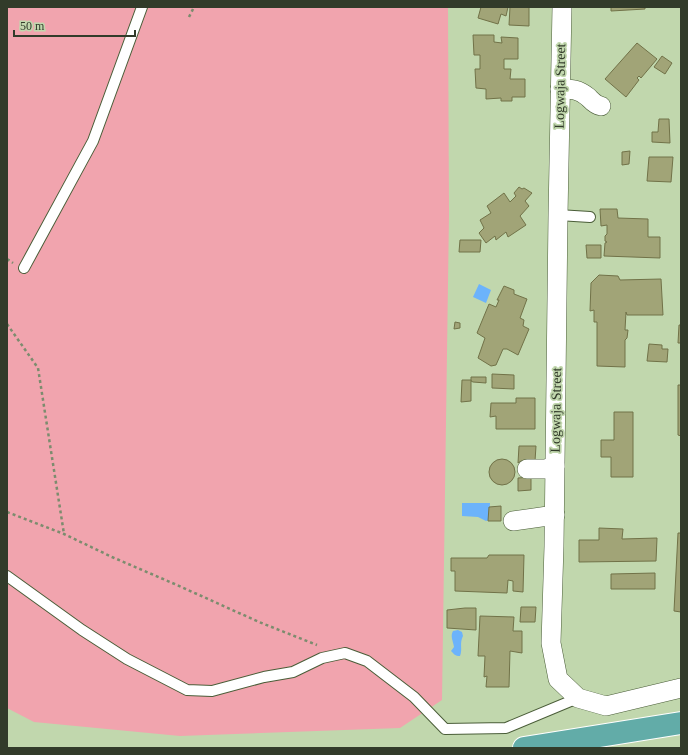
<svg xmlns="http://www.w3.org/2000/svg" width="688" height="755" viewBox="0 0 688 755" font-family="'Times New Roman',serif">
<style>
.green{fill:#f1a4ae}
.water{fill:#6cb3fb}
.building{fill:#a1a477;stroke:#717248}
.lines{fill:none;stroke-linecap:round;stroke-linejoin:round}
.service-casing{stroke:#4a5d38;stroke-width:12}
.minor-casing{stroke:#4a5d38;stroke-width:20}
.trunk-casing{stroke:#fff;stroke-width:24}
.path{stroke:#7c8c6e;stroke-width:2.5;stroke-dasharray:3 3;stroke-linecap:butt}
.service{stroke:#fff;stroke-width:10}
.minor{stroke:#fff;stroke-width:19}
.trunk{stroke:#62aca8;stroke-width:22}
.labels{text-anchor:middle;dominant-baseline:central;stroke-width:3.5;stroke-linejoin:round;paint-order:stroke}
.street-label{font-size:14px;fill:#323b2a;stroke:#c1d7ad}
</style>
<rect width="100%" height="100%" fill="#c1d7ad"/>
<polygon class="green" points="7,7 448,7 449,214 442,700 400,728 180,736 34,722 7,708"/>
<g class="water">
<polygon points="479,284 491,290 486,303 473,297"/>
<polygon points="462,503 490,503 489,520 486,521 478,517 462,516"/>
<path d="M458 630 462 632 463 636C459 644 463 649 460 656 455 656 454 654 451 651L454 647C453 641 450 636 453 631Z"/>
</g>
<g class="building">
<polygon points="480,7 508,7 506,16 501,14 498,24 478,18 481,7"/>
<polygon points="510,7 529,7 529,26 509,25"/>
<polygon points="611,7 645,7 645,9 611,11"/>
<polygon points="473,35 494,35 494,42 502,43 501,37 518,38 518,59 504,59 504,69 511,69 510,79 525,79 525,97 512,97 512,101 501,101 501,98 486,99 486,89 476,88 475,69 480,69 480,55 474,55"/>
<polygon points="637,43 657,59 641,78 639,76 637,78 639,80 626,97 605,79"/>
<polygon points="662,56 672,63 665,74 654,67"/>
<polygon points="659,119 669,119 670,143 652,142 652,132 658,132"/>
<polygon points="630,151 629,164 622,165 622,152"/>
<polygon points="649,157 673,157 671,182 647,181"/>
<polygon points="519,187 522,189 524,188 532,193 525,201 529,206 520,216 526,225 508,237 506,232 496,240 495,236 486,243 479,233 484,228 480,220 491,213 487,206 504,193 510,202 516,196 514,193"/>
<polygon points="600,209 617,209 618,218 648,219 648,237 660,237 660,258 604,256 605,243 607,242 605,241 605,236 607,234 607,225 601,226"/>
<polygon points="460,240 481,240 480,252 459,252"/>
<polygon points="586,245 601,245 601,258 587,258"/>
<polygon points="599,275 618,276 620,280 661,279 663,315 627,315 626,312 625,330 628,330 627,338 625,340 625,367 597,366 597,322 594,322 594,310 590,311 591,283"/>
<polygon points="504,286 514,290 514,294 527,299 520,318 524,320 523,326 529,329 518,355 507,349 503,349 496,365 491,366 478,358 485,338 477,333 489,304 496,307 499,300 497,300"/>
<polygon points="455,322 460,323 460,328 454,329"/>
<polygon points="679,325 681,325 681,343 678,343"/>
<polygon points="649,344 662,345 662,349 668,349 667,362 647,361"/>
<polygon points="492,374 514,375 514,389 492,388"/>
<polygon points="471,377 486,377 486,383 473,382 471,381"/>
<polygon points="462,380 471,380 471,401 461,402"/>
<polygon points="678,385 681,385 681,436 678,435"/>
<polygon points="516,398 535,398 535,429 496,429 496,416 490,417 491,403 516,403"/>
<polygon points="614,412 633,412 633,477 611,477 611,457 601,457 601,440 614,440"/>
<polygon points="519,446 536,446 535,461 521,461 518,463"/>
<circle cx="502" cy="472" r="13"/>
<polygon points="531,477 531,490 518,491 518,478"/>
<polygon points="501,506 501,521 488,521 489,507"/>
<polygon points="599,528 623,529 622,539 657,538 656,561 579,562 579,540 599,540"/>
<polygon points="678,533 681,533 681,612 674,611"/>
<polygon points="489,555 524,555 523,592 513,591 513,581 508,580 507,593 455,591 455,571 451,571 451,558 487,558"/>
<polygon points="655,573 655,589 611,589 611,574"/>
<polygon points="521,607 536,607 535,622 520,622"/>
<polygon points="465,608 476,608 476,630 447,628 447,610"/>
<polygon points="480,616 514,617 513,631 522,631 522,653 510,651 509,687 486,687 487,676 484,677 485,656 478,656"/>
</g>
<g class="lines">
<g class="service-casing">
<g id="service">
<polyline points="558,215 590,217"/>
<polyline points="24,268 93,141 142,7"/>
<polyline points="7,576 82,630 127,659 187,690 212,691 264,677 293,672 322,658 345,653 367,661 414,697 445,729 506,728 578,698"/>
</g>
</g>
<g class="minor-casing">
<g id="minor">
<polyline points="562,7 558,215 554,546 551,643 558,679 578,698 606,706 681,688"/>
<path d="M560 89C572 89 578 89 588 97 592 101 595 105 601 106"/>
<polyline points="527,469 545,469 555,466"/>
<polyline points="513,521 555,515"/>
</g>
</g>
<g class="trunk-casing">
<polyline id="trunk" points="524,748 681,723"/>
</g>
<g class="path">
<polyline points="189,17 194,7"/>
<polyline points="7,259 13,263"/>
<polyline points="7,324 38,368 64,534"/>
<polyline points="7,512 64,534 112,557 177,585 259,622 317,645"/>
</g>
<use href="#service" class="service"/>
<use href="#minor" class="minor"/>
<use href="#trunk" class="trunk"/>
</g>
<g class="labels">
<g class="street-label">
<text transform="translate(560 86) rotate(-89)">Logwaja Street</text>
<text transform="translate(556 410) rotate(-89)">Logwaja Street</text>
</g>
</g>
<rect width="688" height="755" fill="none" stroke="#323b2a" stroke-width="16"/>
<path d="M14 30v6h121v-6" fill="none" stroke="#323b2a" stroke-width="2"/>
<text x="20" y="30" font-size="12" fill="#323b2a" stroke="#c1d7ad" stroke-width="3" paint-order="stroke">50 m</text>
</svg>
